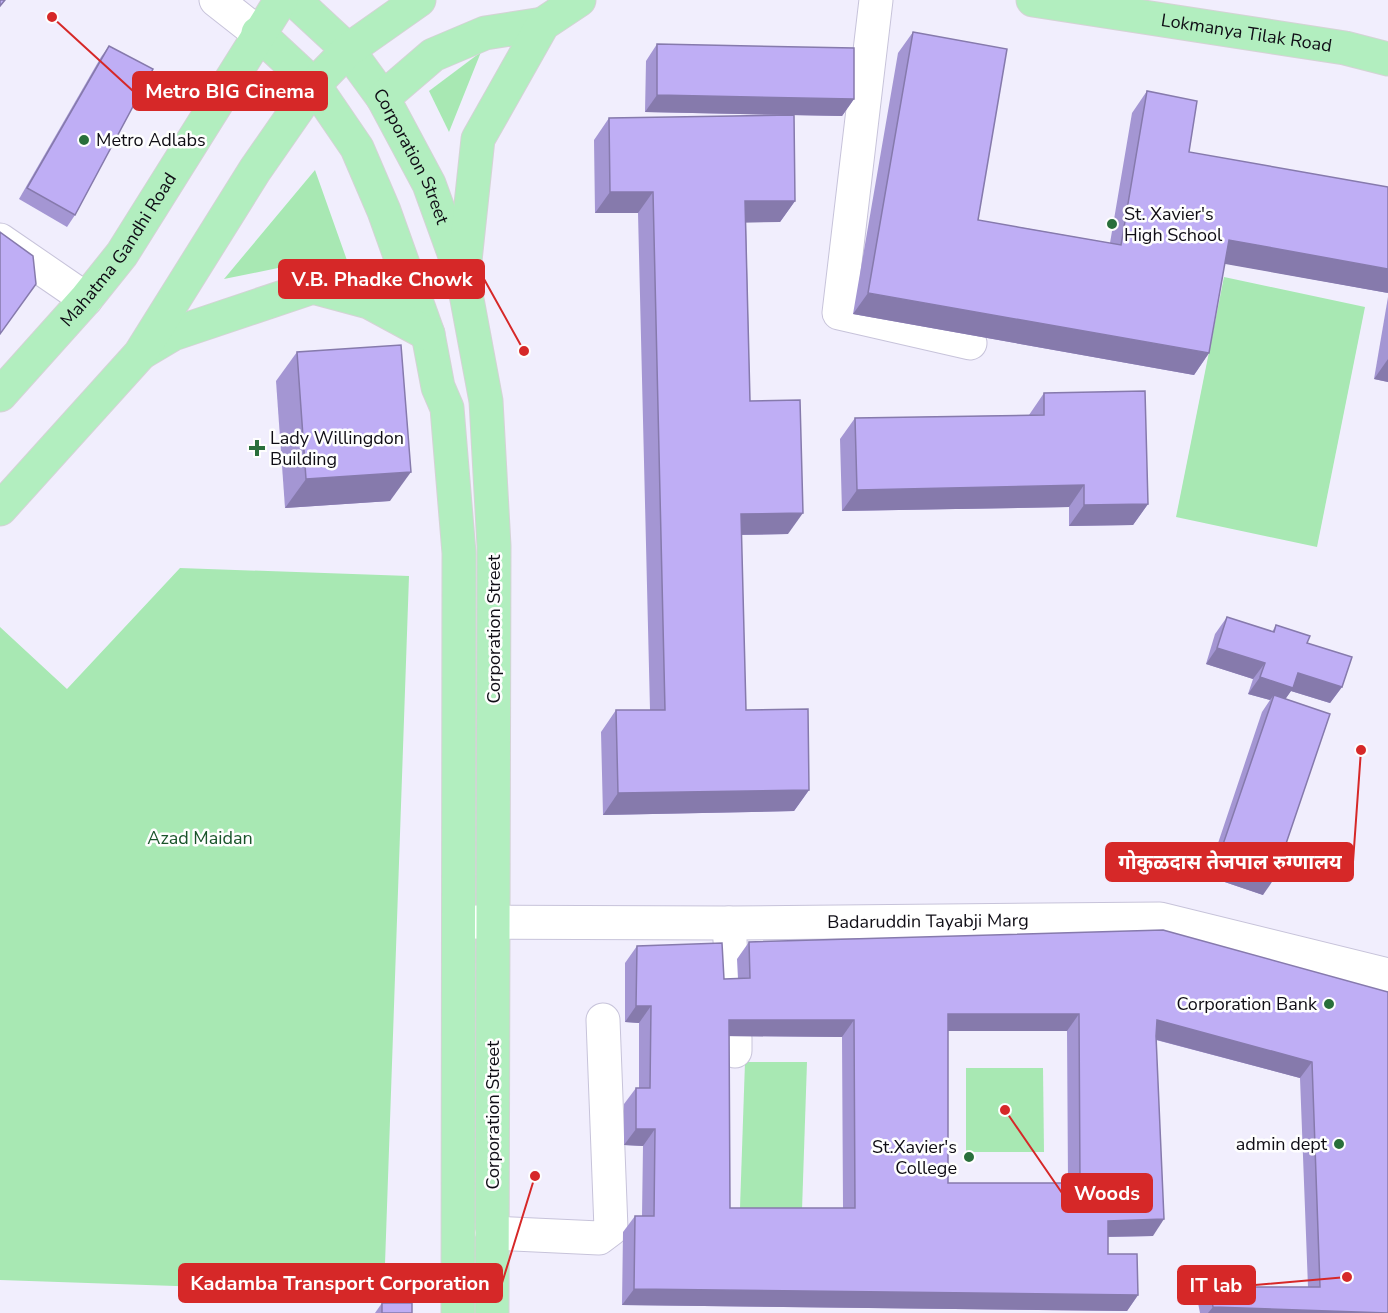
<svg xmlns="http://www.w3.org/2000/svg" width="1388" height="1313" viewBox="0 0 1388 1313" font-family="'Nunito Sans','Noto Sans Devanagari',sans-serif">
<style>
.green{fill:#a8e8b3}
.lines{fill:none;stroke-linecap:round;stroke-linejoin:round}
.minor-casing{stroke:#c7c3da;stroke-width:35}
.major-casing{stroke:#d4d3d5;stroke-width:35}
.minor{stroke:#fff;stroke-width:33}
.major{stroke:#b2eebf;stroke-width:33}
.wall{fill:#a496d3;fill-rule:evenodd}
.shaded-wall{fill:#867aac}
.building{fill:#bfaef5;stroke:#867aac;stroke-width:1.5;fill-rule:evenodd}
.poi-dot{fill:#296f3b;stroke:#fefefe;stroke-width:2}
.labels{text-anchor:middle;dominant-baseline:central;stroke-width:5;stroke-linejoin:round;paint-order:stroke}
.street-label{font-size:18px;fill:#0f0d15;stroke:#fefefe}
.poi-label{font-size:18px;fill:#0f0d15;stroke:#fefefe;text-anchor:start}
.park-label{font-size:18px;fill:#19542a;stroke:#fefefe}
.leader{fill:none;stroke:#d62828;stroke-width:2}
.callout-dot{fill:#d62828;stroke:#fefefe;stroke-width:2}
.callout{fill:#d62828;stroke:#d62828;stroke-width:2}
.callout-label{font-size:20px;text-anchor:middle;font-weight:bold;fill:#fff}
</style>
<rect width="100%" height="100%" fill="#f1eefd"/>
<g class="green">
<polygon points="481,52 449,132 429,91"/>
<polygon points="315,170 349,266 278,268 224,279"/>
<polygon points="1224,277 1365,307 1317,547 1176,517"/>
<polygon points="180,568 409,576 384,1293 0,1280 0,627 67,689"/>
<polygon points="745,1062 807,1062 802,1210 740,1208"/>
<polygon points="966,1068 1043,1068 1044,1152 966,1152"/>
</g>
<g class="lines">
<g class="minor-casing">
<g id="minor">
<polyline points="216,0 258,33"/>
<polyline points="876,0 839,313 970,343"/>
<polyline points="0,240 86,299"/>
<path id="s1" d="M464 922 729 923 1160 919 1388 975"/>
<polyline points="729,923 733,993"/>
<polyline points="735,1038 735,1051"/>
<polyline points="492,1233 599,1238 611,1229 603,1020"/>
</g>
</g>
<g class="major-casing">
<g id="major">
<path id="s2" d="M294 0 348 50 383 98 429 184 463 278 486 401 494 546 492 1313"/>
<path id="s3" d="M1033 0 1345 48 1388 59"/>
<polyline points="258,33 314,85 357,148 384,211 428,334 438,387 447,408 459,553 458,1313"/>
<polyline points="383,98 433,55 485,33 543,24"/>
<polyline points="464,270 478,139 543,24 579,0"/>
<polyline points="141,353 173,334 313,287 369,302 428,334"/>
<path id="s4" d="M0 395 86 299 122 254 281 0"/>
<polyline points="0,509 140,354 255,170 314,85 348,50 419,0"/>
</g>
</g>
<use href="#minor" class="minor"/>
<use href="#major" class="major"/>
</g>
<g class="wall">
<polygon points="913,32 978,220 1110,243 1132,113 1147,91 1189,152 1388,293 1224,263 1209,353 1194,375 853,314 898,53"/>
<polygon points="657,44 854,99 842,116 794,115 795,201 780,222 746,222 750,401 788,534 741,535 746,710 809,790 794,811 603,815 601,732 616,710 650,710 638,213 595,213 594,140 609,118 792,115 645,112 646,61"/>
<polygon points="109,46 75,215 67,227 19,199 101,57"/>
<polygon points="1388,297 1388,382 1374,379"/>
<polygon points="297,352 390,501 285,508 276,381"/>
<polygon points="1044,393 1148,504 1133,525 1069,526 1069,507 842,511 840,439 855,418 1029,415"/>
<polygon points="1227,617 1272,632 1276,625 1307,643 1342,687 1330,703 1291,691 1285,699 1263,895 1207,876 1262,712 1270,700 1248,694 1253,679 1206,664 1215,634"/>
<path d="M749 942 1388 992V1313H1200L1198 1303 1209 1287H1308L1300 1078 1156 1040 1153 1236 1108 1237V1254L1138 1295 1127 1311 622 1305 623 1232 635 1216H642L643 1146 624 1145V1104L636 1088H639V1023L625 1022V963L637 946 724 979H738L737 959ZM948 1031H1067L1068 1183H948ZM729 1036 842 1037 843 1208H730Z"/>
<polygon points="382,1303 412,1313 375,1313"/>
</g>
<g class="shaded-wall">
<polygon points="657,95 854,99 842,116 645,112"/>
<polygon points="610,192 653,192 638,213 595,213"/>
<polygon points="745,201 795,201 780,222 730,223"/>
<polygon points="1229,240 1388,269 1388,293 1214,262"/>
<polygon points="868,293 1209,353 1194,375 853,314"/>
<polygon points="1388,359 1388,382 1374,379"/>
<polygon points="411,472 390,501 285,508 306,479"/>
<polygon points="1084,485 1069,507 842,511 857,490"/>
<polygon points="1148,504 1133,525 1069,526 1084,505"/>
<polygon points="803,513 788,534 726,535 741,514"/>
<polygon points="1217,648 1265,663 1253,679 1206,664"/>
<polygon points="1298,673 1342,687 1330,703 1291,691 1282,704 1274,695 1270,700 1248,694 1260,677"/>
<polygon points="809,790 794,811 603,815 618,793"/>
<polygon points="1218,859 1274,879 1263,895 1207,876"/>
<polygon points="636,1006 651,1006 639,1023 625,1022"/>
<polygon points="948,1014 1079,1014 1067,1031 936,1031"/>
<polygon points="729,1020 854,1020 842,1037 717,1036"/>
<polygon points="1157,1020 1312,1062 1300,1078 1146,1037"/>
<polygon points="636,1129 655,1129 643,1146 624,1145"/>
<polygon points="1164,1219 1153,1236 1096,1237 1108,1221"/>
<polygon points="634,1289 1138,1295 1127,1311 622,1305"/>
<polygon points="1213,1307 1388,1313 1208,1313"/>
</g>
<g class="building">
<polygon points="0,0 5,0 0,6"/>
<polygon points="913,32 1007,49 978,220 1121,245 1147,91 1197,101 1189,152 1388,187 1388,269 1229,240 1209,353 868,293"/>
<polygon points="657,44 854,48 854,99 657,95"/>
<polygon points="109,46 153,69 75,215 27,188"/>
<polygon points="794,115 795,201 745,201 750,401 800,400 803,513 741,514 746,710 808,709 809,790 618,793 616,710 665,710 653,192 610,192 609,118"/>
<polygon points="0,232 33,256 36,284 0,334"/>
<polygon points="401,345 411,472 306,479 297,352"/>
<polygon points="1145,391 1148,504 1084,505 1084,485 857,490 855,418 1044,415 1044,393"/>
<polygon points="1227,617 1274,632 1276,625 1310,636 1307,643 1352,657 1342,687 1298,673 1293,688 1260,677 1265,663 1217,648"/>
<polygon points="1274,695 1330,714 1274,879 1218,859"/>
<path d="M1163 930 1388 992V1313L1213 1307 1209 1287H1320L1312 1062 1157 1020 1156 1036 1164 1219 1108 1221V1254H1137L1138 1295 634 1289 635 1216H654L655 1129H636V1088H650L651 1006H636L637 946 722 943 724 979 750 978 749 942ZM948 1014H1079L1080 1183H948ZM729 1020H854L855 1208H730Z"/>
<rect x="382" y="1303" width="30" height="10"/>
</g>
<g class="poi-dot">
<circle cx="84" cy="140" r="6"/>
<circle cx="1112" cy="224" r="6"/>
<path d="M254 439h6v6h6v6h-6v6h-6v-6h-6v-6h6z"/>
<circle cx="1329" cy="1004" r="6"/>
<circle cx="1339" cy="1144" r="6"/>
<circle cx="969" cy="1157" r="6"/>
</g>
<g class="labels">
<g class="street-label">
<text stroke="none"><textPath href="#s3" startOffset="216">Lokmanya Tilak Road</textPath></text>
<text stroke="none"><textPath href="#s2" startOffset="198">Corporation Street</textPath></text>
<text stroke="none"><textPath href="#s4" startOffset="188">Mahatma Gandhi Road</textPath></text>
<text transform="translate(494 629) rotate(-90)">Corporation Street</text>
<text stroke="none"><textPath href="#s1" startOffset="464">Badaruddin Tayabji Marg</textPath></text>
<text transform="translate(493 1115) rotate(-90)">Corporation Street</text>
</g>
<g class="poi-label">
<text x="96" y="140">Metro Adlabs</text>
<text x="1124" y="214">St. Xavier's<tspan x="1124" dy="21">High School</tspan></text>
<text x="270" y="438">Lady Willingdon<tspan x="270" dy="21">Building</tspan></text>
<text x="1317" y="1004" text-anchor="end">Corporation Bank</text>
<text x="1327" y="1144" text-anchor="end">admin dept</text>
<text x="957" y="1147" text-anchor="end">St.Xavier's<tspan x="957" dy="21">College</tspan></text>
</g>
<g class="park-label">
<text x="200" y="838">Azad Maidan</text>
</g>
</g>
<path class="leader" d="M52 17L133 91M524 351L484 279M1361 750L1353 862M1005 1110L1062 1193M535 1176L502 1283M1347 1277L1255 1285"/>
<g class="callout-dot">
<circle cx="52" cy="17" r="6"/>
<circle cx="524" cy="351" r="6"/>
<circle cx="1361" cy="750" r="6"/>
<circle cx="1005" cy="1110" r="6"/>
<circle cx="535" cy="1176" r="6"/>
<circle cx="1347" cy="1277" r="6"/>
</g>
<g class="callout">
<rect x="133" y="72" width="194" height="38" rx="6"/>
<rect x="279" y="260" width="205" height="38" rx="6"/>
<rect x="1106" y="843" width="247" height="38" rx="6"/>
<rect x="1062" y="1174" width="90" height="38" rx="6"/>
<rect x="179" y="1264" width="323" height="38" rx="6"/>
<rect x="1178" y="1266" width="77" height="38" rx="6"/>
</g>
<g class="callout-label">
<text x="230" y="98">Metro BIG Cinema</text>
<text x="382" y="286">V.B. Phadke Chowk</text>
<text x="1230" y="869">गोकुळदास तेजपाल रुग्णालय</text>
<text x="1107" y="1200">Woods</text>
<text x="340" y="1290">Kadamba Transport Corporation</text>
<text x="1216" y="1292">IT lab</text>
</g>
</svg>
